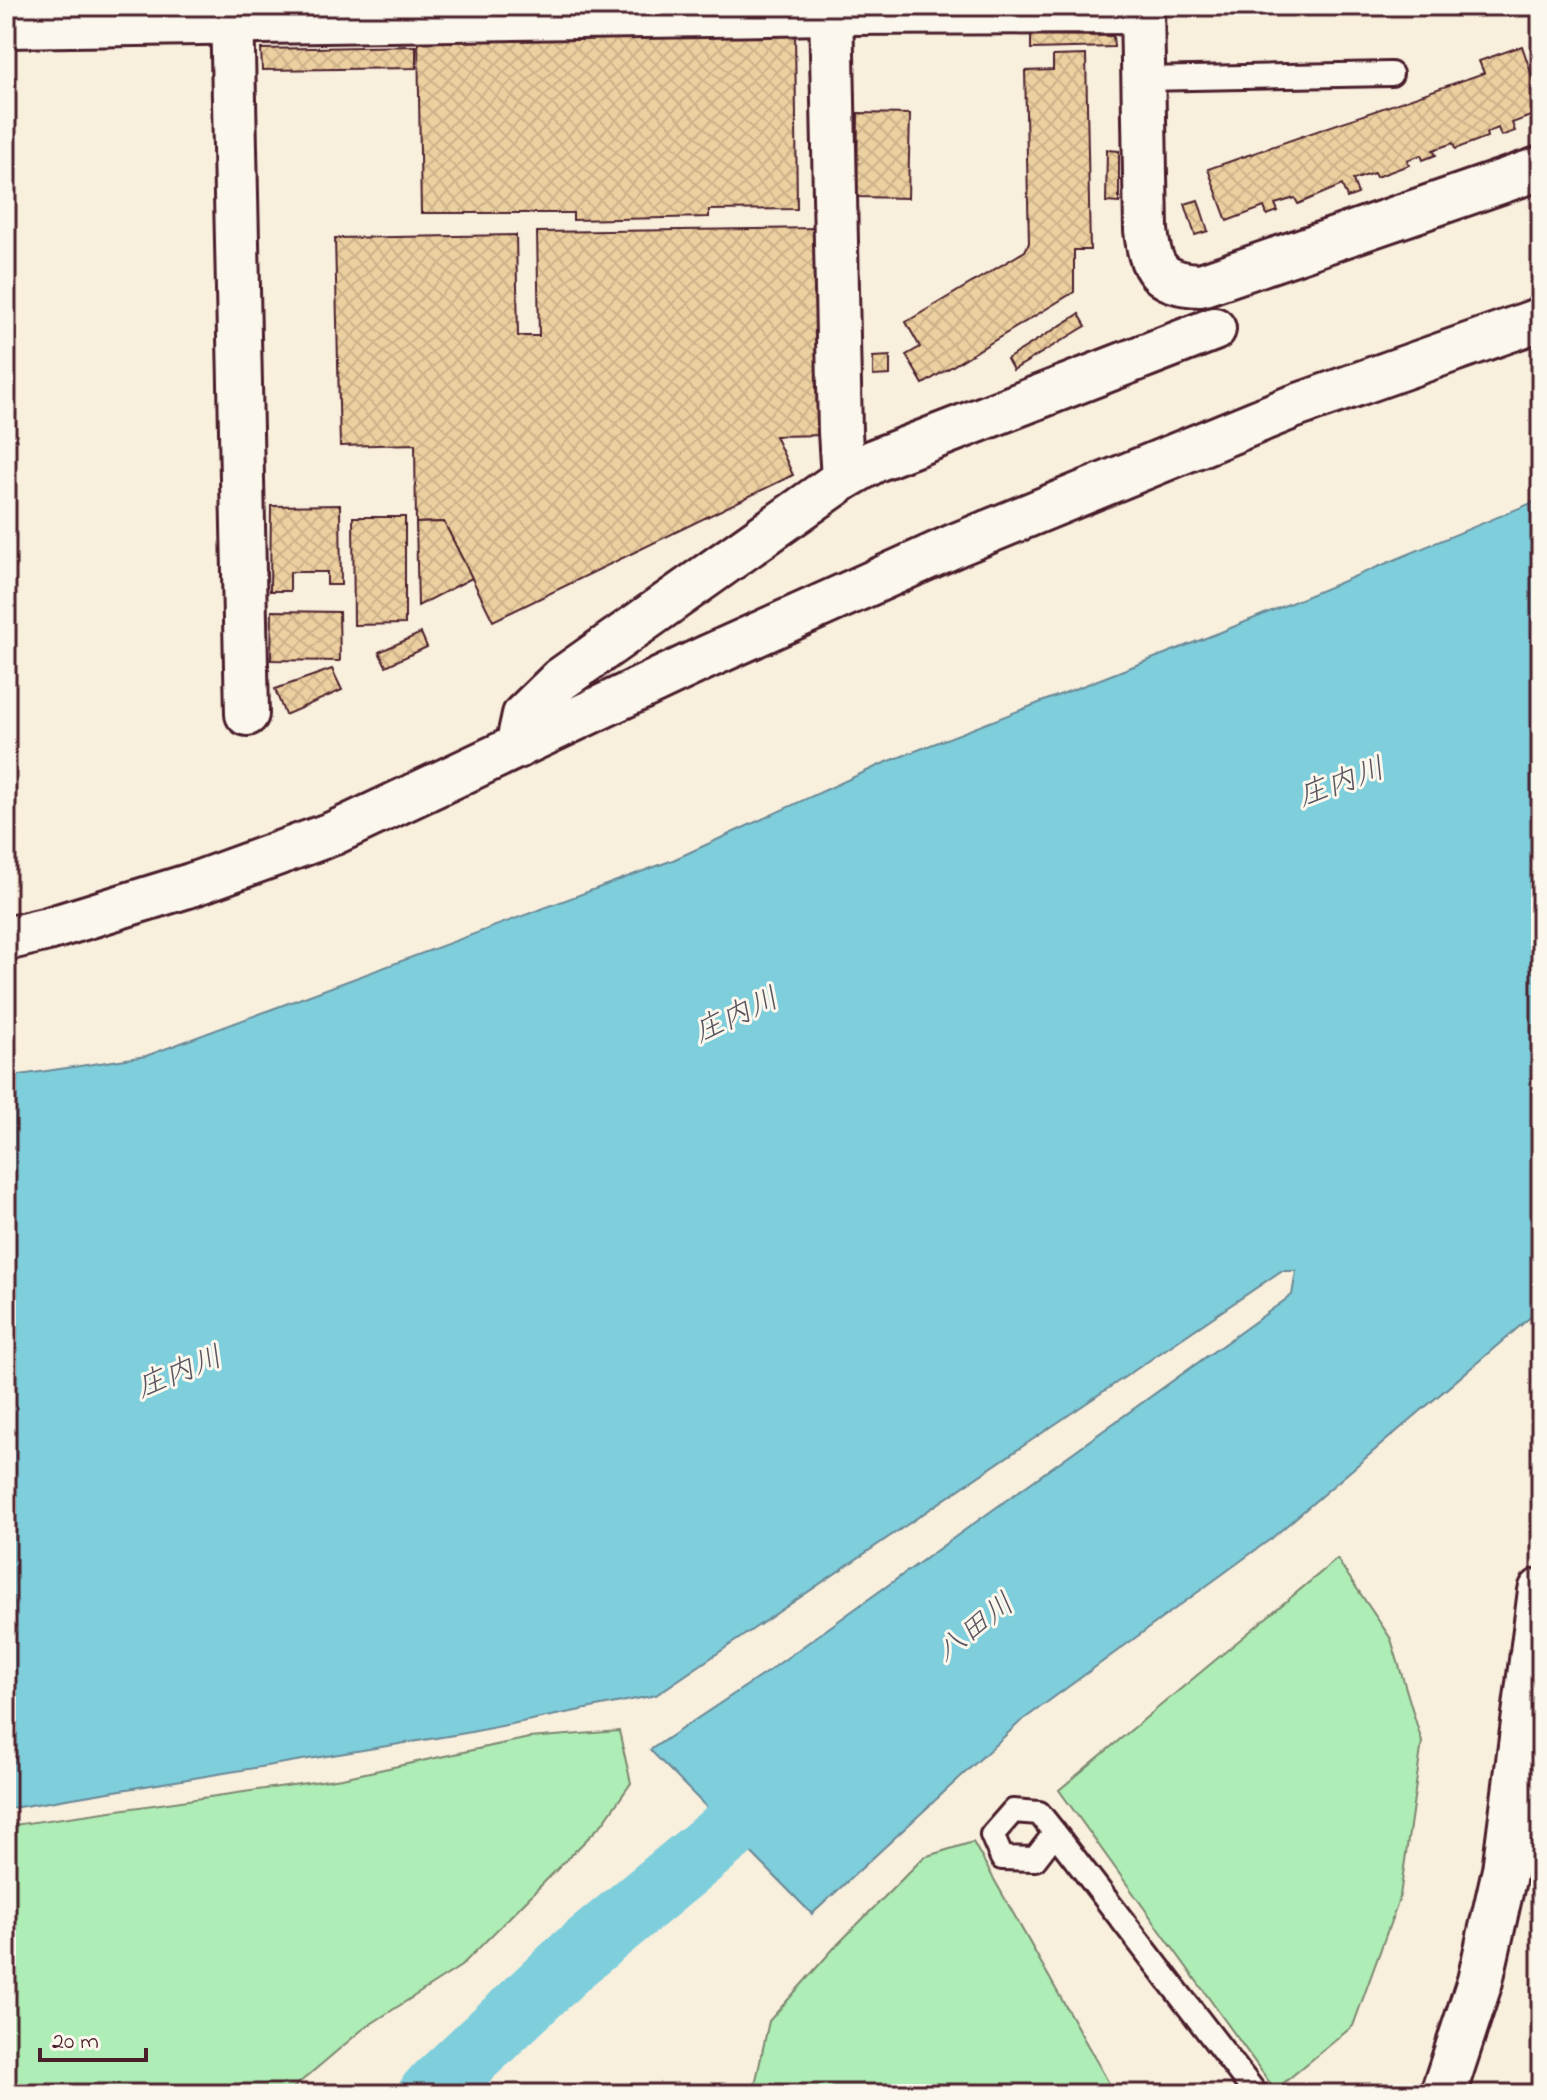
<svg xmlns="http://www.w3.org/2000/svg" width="1547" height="2100" viewBox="0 0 1547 2100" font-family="'Indie Flower','Klee One',sans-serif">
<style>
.grass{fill:#aeedb5;stroke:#7c8670;stroke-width:2}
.water{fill:#7fcedb;stroke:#6a8895;stroke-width:2}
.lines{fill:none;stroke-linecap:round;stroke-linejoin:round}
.river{stroke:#7fcedb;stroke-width:64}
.building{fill:url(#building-cross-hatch);stroke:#4a1f2b;stroke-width:2}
.lane-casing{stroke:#4a1f2b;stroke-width:28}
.street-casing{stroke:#4a1f2b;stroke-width:48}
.secondary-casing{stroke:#4a1f2b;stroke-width:50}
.lane{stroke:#fbf7ec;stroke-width:22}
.street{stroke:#fbf7ec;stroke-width:42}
.secondary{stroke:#fbf7ec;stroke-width:44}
.labels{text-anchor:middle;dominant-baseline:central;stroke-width:6;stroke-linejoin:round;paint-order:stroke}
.water-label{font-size:30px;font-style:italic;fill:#5a5460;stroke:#fbf7ec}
</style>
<defs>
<pattern id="building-cross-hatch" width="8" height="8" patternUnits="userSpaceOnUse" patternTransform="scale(2)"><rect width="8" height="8" fill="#edd0a0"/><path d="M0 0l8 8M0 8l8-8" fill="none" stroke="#cdb28a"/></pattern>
</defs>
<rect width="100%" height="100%" fill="#f8efdd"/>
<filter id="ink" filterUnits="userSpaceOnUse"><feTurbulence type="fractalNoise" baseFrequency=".0125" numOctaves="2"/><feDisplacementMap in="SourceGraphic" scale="16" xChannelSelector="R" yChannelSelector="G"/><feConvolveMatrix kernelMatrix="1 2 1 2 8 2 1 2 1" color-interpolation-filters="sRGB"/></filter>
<g filter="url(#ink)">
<g class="grass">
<polygon points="1337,1559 1391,1639 1422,1742 1400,1896 1353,2026 1275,2090 1059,1790"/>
<polygon points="619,1731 631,1783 603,1823 461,1966 363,2029 286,2094 6,2094 6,1826 342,1778 529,1738"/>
<polygon points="973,1842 1115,2094 753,2094 769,2021 835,1947 924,1857"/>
</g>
<polygon class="water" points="1541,499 1541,1308 1272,1538 1020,1722 812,1914 650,1750 770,1670 1292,1295 1296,1271 1281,1271 656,1695 466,1733 6,1809 6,1077 146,1056 673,860 882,764 1221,632"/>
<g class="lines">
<polyline class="river" points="430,2094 572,1960 796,1775"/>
</g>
<g class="building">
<polygon points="795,28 797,209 709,210 709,217 573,220 573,213 421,213 418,37"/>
<polygon points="1031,35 1113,36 1114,47 1031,49"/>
<polygon points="416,46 416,68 262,70 261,49"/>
<polygon points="1522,46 1541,102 1541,112 1512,123 1515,131 1501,136 1498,128 1486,133 1487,137 1455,149 1453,143 1433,150 1436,155 1423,160 1421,155 1407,160 1409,165 1376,177 1374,173 1353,180 1358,194 1347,198 1342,185 1298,204 1295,198 1275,204 1278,211 1267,215 1264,207 1227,221 1208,169 1484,73 1479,61"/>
<polygon points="1086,55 1090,250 1074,250 1074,292 923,384 906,355 920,347 906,322 1025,251 1029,243 1025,71 1053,70 1053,56"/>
<polygon points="858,113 910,114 908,198 857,197"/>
<polygon points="1107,150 1119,151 1119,203 1106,202"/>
<polygon points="1198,200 1208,231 1195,235 1185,204"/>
<polygon points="817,228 828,435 775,436 793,475 493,621 444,522 416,523 415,444 340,446 335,238 516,235 518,336 539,336 537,232"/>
<polygon points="1079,314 1086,326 1013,370 1007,359"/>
<polygon points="890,356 890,375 873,376 873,357"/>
<polygon points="340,505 341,585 327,585 327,572 290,572 290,591 270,591 271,506"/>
<polygon points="353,517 405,517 405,624 354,625"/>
<polygon points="444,522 472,578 418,606 416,523"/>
<polygon points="272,611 339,612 340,661 271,660"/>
<polygon points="421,633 427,647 386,666 379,652"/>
<polygon points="332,669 342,690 285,715 275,689"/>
</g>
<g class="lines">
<g class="lane-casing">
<g id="lane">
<polyline points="1143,79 1391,74"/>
<polyline points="1055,1833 1035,1859 1002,1858 992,1835 1013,1811 1039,1813 1055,1833 1256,2094"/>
</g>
</g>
<g class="street-casing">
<g id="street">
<polyline points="232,6 247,714"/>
<path d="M1142 6 1146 230C1150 268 1159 284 1201 285L1541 168"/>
<polyline points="6,26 831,13 1142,12"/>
<polyline points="843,479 876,460 1214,329"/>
<polyline points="517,747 524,715 561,679 843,479 840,432 831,6"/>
<polyline points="6,939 48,929 191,885 334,833 707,657 956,545 1290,408 1541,319"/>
</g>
</g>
<g class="secondary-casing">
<polyline id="secondary" points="1443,2094 1480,1981 1505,1870 1541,1591"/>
</g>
<use href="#lane" class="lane"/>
<use href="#street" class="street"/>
<use href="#secondary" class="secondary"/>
</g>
</g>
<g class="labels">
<g class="water-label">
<text transform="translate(1342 784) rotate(-20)">庄内川</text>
<text transform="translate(737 1017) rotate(-25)">庄内川</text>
<text transform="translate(180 1374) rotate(-22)">庄内川</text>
<text transform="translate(976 1629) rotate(-38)">八田川</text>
</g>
</g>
<rect width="1547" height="2100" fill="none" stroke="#fbf7ec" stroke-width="32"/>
<rect x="16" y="16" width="1515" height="2068" fill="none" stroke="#4a1f2b" stroke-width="3" filter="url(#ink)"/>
<path d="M40 2048v12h106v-12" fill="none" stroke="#4a1f2b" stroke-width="4"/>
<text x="52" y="2048" font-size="24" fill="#4a1f2b" stroke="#fbf7ec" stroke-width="6" paint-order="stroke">20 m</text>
</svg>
